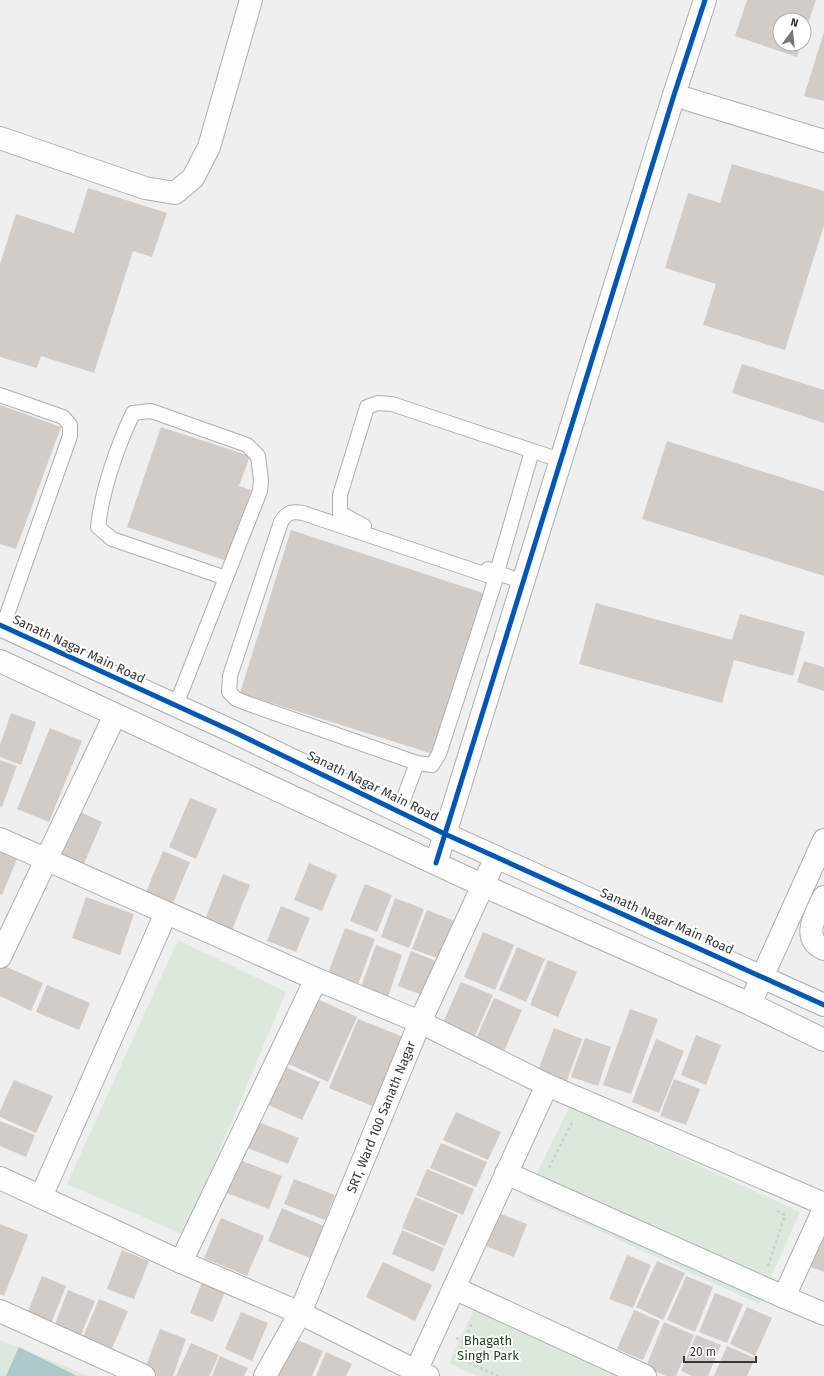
<svg xmlns="http://www.w3.org/2000/svg" width="824" height="1376" viewBox="0 0 824 1376" font-family="'Fira Sans',sans-serif">
<style>
.green{fill:#dbe8db}
.water{fill:#abc8ca}
.building{fill:#d1ccc8}
.lines{fill:none;stroke-linecap:round;stroke-linejoin:round}
.service-casing{stroke:#aeaeaf;stroke-width:16}
.minor-casing{stroke:#aeaeaf;stroke-width:24}
.tertiary-casing{stroke:#aeaeaf;stroke-width:24}
.path{stroke:#cececf;stroke-width:2.5;stroke-dasharray:3 3;stroke-linecap:butt}
.service{stroke:#fdfdfd;stroke-width:14}
.minor{stroke:#fdfdfd;stroke-width:22}
.tertiary{stroke:#fdfdfd;stroke-width:22}
.cycleway-casing{stroke:#fff;stroke-width:8}
.cycleway{stroke:#0057b8;stroke-width:5}
.labels{text-anchor:middle;dominant-baseline:central;stroke-width:4;stroke-linejoin:round;paint-order:stroke}
.street-label{font-size:13px;fill:#373738;stroke:#fff}
.park-label{font-size:13px;fill:#1e4421;stroke:#fff}
</style>
<rect width="100%" height="100%" fill="#efeff0"/>
<g class="green">
<polygon points="178,940 286,992 184,1235 67,1184"/>
<polygon points="570,1106 800,1212 759,1304 525,1197"/>
<polygon points="474,1309 627,1376 477,1376 449,1363"/>
<polygon points="0,1340 88,1376 0,1376"/>
</g>
<polygon class="water" points="19,1347 77,1376 6,1376"/>
<g class="building">
<polygon points="747,0 816,0 804,35 804,20 780,20 780,44 801,44 797,57 735,36"/>
<polygon points="824,32 824,101 804,96"/>
<polygon points="732,164 824,191 824,225 785,350 703,325 716,284 665,268 688,193 720,203"/>
<polygon points="88,188 167,213 152,257 133,251 94,373 41,356 37,368 0,357 0,264 16,214 74,233"/>
<polygon points="742,364 824,390 824,423 732,393"/>
<polygon points="0,405 61,427 16,549 0,544"/>
<polygon points="161,427 250,456 239,486 251,490 227,561 127,527"/>
<polygon points="667,441 824,491 824,576 642,519"/>
<polygon points="291,530 483,593 433,754 240,693"/>
<polygon points="596,603 732,640 740,614 805,632 793,676 734,660 722,703 579,664"/>
<polygon points="804,661 824,667 824,691 797,682"/>
<polygon points="11,713 36,722 21,765 0,757 0,745"/>
<polygon points="50,728 82,741 49,822 17,809"/>
<polygon points="0,760 17,766 2,807 0,806"/>
<polygon points="190,798 217,809 196,859 169,847"/>
<polygon points="74,809 102,822 82,868 53,856"/>
<polygon points="163,851 190,862 171,908 144,897"/>
<polygon points="0,852 17,859 2,895 0,894"/>
<polygon points="309,863 337,875 322,911 294,900"/>
<polygon points="223,874 250,885 231,933 204,922"/>
<polygon points="365,884 392,895 377,932 350,921"/>
<polygon points="86,897 134,914 120,955 72,938"/>
<polygon points="395,898 424,909 409,948 381,937"/>
<polygon points="281,906 310,918 296,952 267,941"/>
<polygon points="427,910 455,921 440,959 412,949"/>
<polygon points="345,928 375,939 357,987 327,976"/>
<polygon points="483,932 514,945 495,990 464,977"/>
<polygon points="376,945 402,955 388,997 361,987"/>
<polygon points="517,947 545,959 526,1002 499,990"/>
<polygon points="411,951 438,962 425,996 398,986"/>
<polygon points="548,960 577,972 558,1017 530,1005"/>
<polygon points="2,965 43,983 31,1011 0,996 0,970"/>
<polygon points="461,982 493,995 474,1038 442,1025"/>
<polygon points="47,985 90,1003 79,1030 36,1012"/>
<polygon points="313,997 357,1017 328,1082 284,1062"/>
<polygon points="494,998 522,1010 504,1051 476,1039"/>
<polygon points="630,1009 658,1019 631,1094 603,1085"/>
<polygon points="358,1019 406,1038 377,1108 329,1088"/>
<polygon points="554,1028 582,1039 565,1086 536,1076"/>
<polygon points="696,1035 721,1045 706,1085 681,1075"/>
<polygon points="585,1038 611,1047 598,1086 571,1077"/>
<polygon points="656,1039 684,1051 659,1113 632,1102"/>
<polygon points="283,1066 320,1082 302,1120 266,1104"/>
<polygon points="674,1079 700,1089 686,1125 660,1116"/>
<polygon points="14,1080 53,1096 36,1133 0,1117 0,1111"/>
<polygon points="456,1112 501,1132 488,1160 443,1140"/>
<polygon points="0,1121 35,1135 26,1157 0,1146"/>
<polygon points="256,1121 299,1138 288,1164 245,1147"/>
<polygon points="441,1143 487,1162 476,1187 430,1168"/>
<polygon points="237,1159 282,1176 269,1209 224,1192"/>
<polygon points="427,1169 474,1189 463,1215 416,1195"/>
<polygon points="294,1179 335,1195 325,1220 284,1204"/>
<polygon points="415,1197 458,1215 445,1246 402,1228"/>
<polygon points="282,1208 326,1227 312,1259 268,1241"/>
<polygon points="496,1212 527,1224 514,1257 483,1245"/>
<polygon points="221,1218 264,1236 247,1276 204,1258"/>
<polygon points="0,1224 28,1235 4,1296 0,1294"/>
<polygon points="402,1230 444,1248 434,1272 392,1254"/>
<polygon points="815,1236 824,1240 824,1272 803,1264"/>
<polygon points="122,1250 149,1261 134,1299 107,1289"/>
<polygon points="627,1255 651,1265 633,1308 609,1299"/>
<polygon points="657,1261 685,1273 663,1320 636,1307"/>
<polygon points="383,1262 432,1285 415,1321 366,1297"/>
<polygon points="42,1276 66,1286 49,1329 25,1319"/>
<polygon points="686,1276 713,1287 695,1332 667,1320"/>
<polygon points="202,1282 225,1292 213,1322 190,1313"/>
<polygon points="68,1290 95,1301 78,1342 52,1332"/>
<polygon points="715,1293 743,1304 727,1343 699,1332"/>
<polygon points="99,1299 128,1311 109,1356 80,1344"/>
<polygon points="747,1307 772,1318 755,1356 730,1344"/>
<polygon points="634,1310 660,1321 643,1360 617,1349"/>
<polygon points="241,1312 268,1323 252,1361 225,1349"/>
<polygon points="664,1322 694,1335 676,1376 666,1376 646,1367"/>
<polygon points="160,1329 186,1339 173,1376 156,1376 144,1371"/>
<polygon points="696,1335 721,1345 708,1376 692,1376 681,1371"/>
<polygon points="293,1338 323,1351 312,1376 278,1376"/>
<polygon points="191,1343 219,1355 209,1376 176,1376"/>
<polygon points="727,1346 755,1358 747,1376 714,1376"/>
<polygon points="326,1352 352,1364 346,1376 316,1376"/>
<polygon points="220,1356 248,1368 244,1376 212,1376"/>
</g>
<g class="lines">
<g class="service-casing">
<g id="service">
<polyline points="0,395 63,417 70,425 70,436 3,626"/>
<polyline points="364,526 340,513 340,495 367,407 378,403 392,404 560,460"/>
<polyline points="488,569 523,582"/>
<polyline points="497,572 532,451"/>
<path d="M176 705 260 491 261 480 258 456 247 445 151 411 133 413C117 447 102 490 98 527L112 539 226 578"/>
<path d="M399 811 417 763 432 765 439 754 496 578 303 513C292 511 287 512 281 522L230 676 229 692 236 699 249 704 417 763"/>
</g>
</g>
<g class="minor-casing">
<g id="minor">
<polyline points="674,95 824,141"/>
<polyline points="0,138 145,188 175,193 193,178 209,147 251,0"/>
<polyline points="0,839 316,979 420,1022 547,1085"/>
<polyline points="436,863 674,95 705,0"/>
<path d="M824 897C816 914 800 938 824 949"/>
<polyline points="0,957 115,715"/>
<polyline points="750,1004 824,840"/>
<polyline points="506,1173 784,1297"/>
<polyline points="0,1178 181,1262 300,1313 416,1371"/>
<polyline points="41,1197 166,913"/>
<polyline points="824,1209 784,1297 824,1314"/>
<polyline points="181,1262 316,979"/>
<polyline points="454,1288 645,1376"/>
<polyline points="0,1311 144,1376"/>
<polyline points="265,1376 300,1313 420,1022 496,857"/>
<polyline points="428,1376 416,1371 547,1085 824,1204"/>
</g>
</g>
<g class="tertiary-casing">
<g id="tertiary">
<polyline points="0,625 234,732 445,834 824,1005"/>
<polyline points="0,661 482,885 750,1004 824,1040"/>
</g>
</g>
<g class="path">
<polyline points="549,1168 573,1121"/>
<polyline points="768,1266 785,1215 777,1211"/>
<polyline points="456,1338 464,1341 472,1323"/>
<polyline points="464,1341 458,1358 498,1376"/>
</g>
<use href="#service" class="service"/>
<use href="#minor" class="minor"/>
<use href="#tertiary" class="tertiary"/>
<g class="cycleway-casing">
<g id="cycleway">
<polyline points="0,625 234,732 445,834 824,1005"/>
<polyline points="436,863 674,95 705,0"/>
</g>
</g>
<use href="#cycleway" class="cycleway"/>
</g>
<g class="labels">
<g class="street-label">
<text transform="translate(79 649) rotate(25)">Sanath Nagar Main Road</text>
<text transform="translate(373 786) rotate(26)">Sanath Nagar Main Road</text>
<text transform="translate(667 921) rotate(24)">Sanath Nagar Main Road</text>
<text transform="translate(381 1117) rotate(-68)">SRT, Ward 100 Sanath Nagar</text>
</g>
<g class="park-label">
<text x="488" y="1340">Bhagath<tspan x="488" dy="15">Singh Park</tspan></text>
</g>
</g>
<g transform="translate(792 32) rotate(15)"><circle r="19" fill="#ffffff" stroke="#afafaf"/>
<path d="M0-3L7 15L0 10L-7 15Z" fill="#777778"/>
<text y="-6" font-size="11" font-weight="bold" text-anchor="middle" fill="#373738">N</text>
</g>
<path d="M684 1356v6h72v-6" fill="none" stroke="#373738" stroke-width="2"/>
<text x="690" y="1356" font-size="12" fill="#373738" stroke="#ffffff" stroke-width="3" paint-order="stroke">20 m</text>
</svg>
